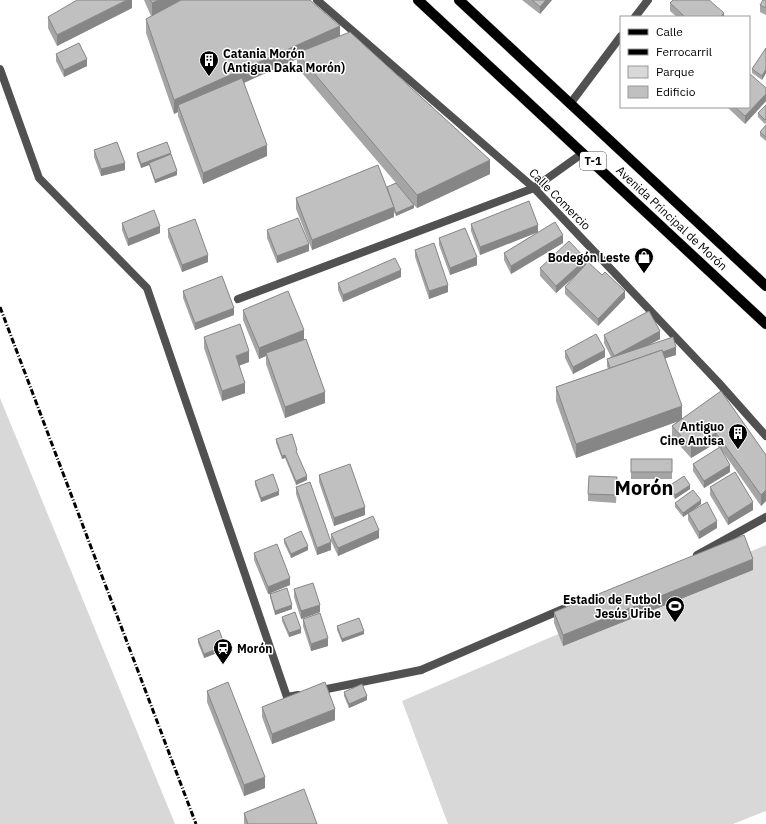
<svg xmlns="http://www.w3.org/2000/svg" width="766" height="824" viewBox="0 0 766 824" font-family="'IBM Plex Sans',sans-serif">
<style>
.green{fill:#d8d8d8}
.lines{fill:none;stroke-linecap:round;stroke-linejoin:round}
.primary-casing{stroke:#dbdbdb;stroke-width:11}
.lane{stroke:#515151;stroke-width:8}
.street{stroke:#515151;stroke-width:8}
.primary{stroke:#000;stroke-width:10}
.rail{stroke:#000;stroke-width:3;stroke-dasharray:6 2 1 2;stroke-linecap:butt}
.wall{fill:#a5a5a5}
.shaded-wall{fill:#868686}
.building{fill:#c0c0c0;stroke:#868686}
.labels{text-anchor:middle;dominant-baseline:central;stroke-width:3;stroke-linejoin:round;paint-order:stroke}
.shield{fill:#fff;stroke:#4c4c4c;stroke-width:1}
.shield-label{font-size:11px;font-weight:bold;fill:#000}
.poi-label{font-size:12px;font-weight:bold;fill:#000;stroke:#fff;text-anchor:end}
.street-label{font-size:12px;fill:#000;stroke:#fff}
.town-label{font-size:20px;font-weight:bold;fill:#000;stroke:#fff}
</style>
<rect width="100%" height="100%" fill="#fff"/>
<g class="green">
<polygon points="0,398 175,824 0,824"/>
<polygon points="766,545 766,811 733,824 448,824 402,701"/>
</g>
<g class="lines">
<g class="primary-casing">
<g id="primary">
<polyline points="418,0 766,324"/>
<polyline points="459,0 766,286"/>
</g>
</g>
<g class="lane">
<polyline points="0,69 39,178 147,288 287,697 298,695"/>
<polyline points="317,691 421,670"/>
</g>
<g class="street">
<polyline points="317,0 534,188 718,382 766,436"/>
<polyline points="635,17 648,0"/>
<polyline points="570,104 621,36"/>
<polyline points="238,299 534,188 583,153"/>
<polyline points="697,555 766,517"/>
<polyline points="421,670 563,609"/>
</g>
<use href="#primary" class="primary"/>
<polyline class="rail" points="0,307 196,824"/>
</g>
<g class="wall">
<polygon points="132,0 132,8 57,46 48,28 48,17"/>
<polygon points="144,0 310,0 340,36 490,174 417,208 414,205 414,208 396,216 394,212 394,217 312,250 296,209 296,198 387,187 396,183 297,67 297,59 244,83 267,156 203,184 178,116 178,112 174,114 146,33 146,19 151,16"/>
<polygon points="522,0 552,0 540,14"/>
<polygon points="766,0 766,15 760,12 760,5"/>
<polygon points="670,3 724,17 677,17 670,11"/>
<polygon points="766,48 766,73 762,80 752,73 752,69"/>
<polygon points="56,54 87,66 64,77 56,61"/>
<polygon points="766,88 766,101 745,124 727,107 749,107"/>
<polygon points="766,105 766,123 765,124 758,117 758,113"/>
<polygon points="766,125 766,141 760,136 760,132"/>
<polygon points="94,150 125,170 101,176 94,157"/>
<polygon points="137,153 171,154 177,175 155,183 149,165 141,168 137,157"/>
<polygon points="122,223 160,233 128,246 122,230"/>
<polygon points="471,224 538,232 563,243 511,274 504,260 504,253 538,232 480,255 471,231"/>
<polygon points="168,229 208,262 182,272 168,237"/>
<polygon points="267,230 309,251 277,263 267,238"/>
<polygon points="439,238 477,265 450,275 439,245"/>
<polygon points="415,250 448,292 429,299 415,257"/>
<polygon points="586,265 625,298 598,326 565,294 565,287 575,276 556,293 540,276 540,268"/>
<polygon points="401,277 343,302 338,290 338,283"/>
<polygon points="183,291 234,315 195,330 183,298"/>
<polygon points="243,310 304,339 325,403 285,418 266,364 266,356 259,359 243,320"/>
<polygon points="604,335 660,339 647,346 676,355 665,358 682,419 721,391 766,455 766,501 761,506 723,452 730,472 704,488 693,471 693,464 719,448 716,443 691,458 672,437 672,426 678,421 576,458 556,401 556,387 608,369 607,366 607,359 611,357 604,343"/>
<polygon points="204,337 249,362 239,365 245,393 222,401 204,348"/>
<polygon points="565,351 605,357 573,374 565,358"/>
<polygon points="276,439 297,454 307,480 296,485 285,458 282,459 276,443"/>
<rect x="631" y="459" width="41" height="20"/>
<polygon points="319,475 365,515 334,526 319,482"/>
<polygon points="255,481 279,495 261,502 255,485"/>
<polygon points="617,484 616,503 588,501 588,494"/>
<polygon points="669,486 690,489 675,499 669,490"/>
<polygon points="296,487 331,550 317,555 296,494"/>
<polygon points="710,487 753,510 728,525 710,495"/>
<polygon points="675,503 701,504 694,509 717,528 699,539 688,520 688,514 683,517 675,507"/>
<polygon points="331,534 379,538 338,556 331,541"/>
<polygon points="284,539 308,550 291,558 284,543"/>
<polygon points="254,553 290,585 271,593 292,609 275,615 270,597 270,594 268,594 254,560"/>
<polygon points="753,570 563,646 554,623 554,612"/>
<polygon points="294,589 320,612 301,619 294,597"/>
<polygon points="282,617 301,633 289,637 282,621"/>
<polygon points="303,619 328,646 311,651 303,626"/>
<polygon points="337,626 364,634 342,642 337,630"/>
<polygon points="198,639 225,650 204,658 198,643"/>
<polygon points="207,691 265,788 244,796 207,702"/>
<polygon points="344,692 367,700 349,708 344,696"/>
<polygon points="262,707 335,720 272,744 262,717"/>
<polygon points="244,813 317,824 244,824"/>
</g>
<g class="shaded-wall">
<polygon points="127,0 132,0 132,8 57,46 57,35"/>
<polygon points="159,0 190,0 152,17 152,3"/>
<polygon points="546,0 552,0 540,14 540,7"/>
<polygon points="724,13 724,17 720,17"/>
<polygon points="340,26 340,40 297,53 297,59 180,111 178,105 178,112 174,114 174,100"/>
<polygon points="87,59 87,66 64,77 64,70"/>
<polygon points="766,69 766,73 762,80 762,76"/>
<polygon points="766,94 766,101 745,124 745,116"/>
<polygon points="267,145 267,156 203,184 203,173"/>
<polygon points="171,153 171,157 149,163 149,165 141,168 141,164"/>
<polygon points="490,160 490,174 417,208 417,195"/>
<polygon points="125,163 125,170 101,176 101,169"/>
<polygon points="177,171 177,175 155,183 155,180"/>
<polygon points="414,205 414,208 396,216 396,213"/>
<polygon points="394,207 394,217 312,250 312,240"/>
<polygon points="538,225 538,232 480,255 480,247"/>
<polygon points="160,226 160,233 128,246 128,239"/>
<polygon points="563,235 563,243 511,274 511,266"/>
<polygon points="309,244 309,251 277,263 277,256"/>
<polygon points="208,255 208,262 182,272 182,265"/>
<polygon points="477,257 477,265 450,275 450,268"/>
<polygon points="586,259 586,266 556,293 556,286"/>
<polygon points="401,270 401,277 343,302 343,295"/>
<polygon points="448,285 448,292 429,299 429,291"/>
<polygon points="625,291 625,298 598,326 598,319"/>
<polygon points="234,308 234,315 195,330 195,323"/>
<polygon points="304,330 304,340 266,353 266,356 259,359 259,348"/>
<polygon points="660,331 660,339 614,363 614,356"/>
<polygon points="676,347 676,355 610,376 610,369"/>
<polygon points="605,350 605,357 573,374 573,367"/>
<polygon points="249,351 249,362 236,367 236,356"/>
<polygon points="245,383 245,393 222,401 222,391"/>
<polygon points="325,392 325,403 285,418 285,407"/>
<polygon points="682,406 682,420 576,458 576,444"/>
<polygon points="716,433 716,443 691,458 691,447"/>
<polygon points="285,455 285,458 282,459 282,456"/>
<polygon points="730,465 730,472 704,488 704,481"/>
<polygon points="307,476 307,480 296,485 296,481"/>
<polygon points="690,485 690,489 675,499 675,495"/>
<polygon points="766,490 766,501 761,506 761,495"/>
<polygon points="279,491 279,495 261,502 261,498"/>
<polygon points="701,500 701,504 683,517 683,513"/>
<polygon points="753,502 753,510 728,525 728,518"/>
<polygon points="365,507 365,515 334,526 334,518"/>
<polygon points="717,521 717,528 699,539 699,532"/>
<polygon points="379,530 379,538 338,556 338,548"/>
<polygon points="331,542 331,550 317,555 317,548"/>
<polygon points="308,546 308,550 291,558 291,554"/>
<polygon points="753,559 753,570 563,646 563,635"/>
<polygon points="290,578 290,585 268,594 268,587"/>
<polygon points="292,605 292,609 275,615 275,611"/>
<polygon points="320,605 320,612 301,619 301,611"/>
<polygon points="301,629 301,633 289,637 289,633"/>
<polygon points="364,631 364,634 342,642 342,639"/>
<polygon points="328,638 328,646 311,651 311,644"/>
<polygon points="225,646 225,650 204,658 204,654"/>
<polygon points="367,696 367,700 349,708 349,704"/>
<polygon points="335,709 335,720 272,744 272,734"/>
<polygon points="265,777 265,788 244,796 244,785"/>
</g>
<g class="building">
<polygon points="77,0 127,0 57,35 48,17"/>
<polygon points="150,0 159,0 152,3"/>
<polygon points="181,0 310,0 340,26 174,100 146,19"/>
<polygon points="532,0 546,0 540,7"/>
<polygon points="673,0 709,0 724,13 720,17 685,17 670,3"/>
<polygon points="763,0 766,0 766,8 760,5"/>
<polygon points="350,32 490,160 417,195 297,53"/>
<polygon points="79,43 87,59 64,70 56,54"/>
<polygon points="766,48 766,69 762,76 752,69"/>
<polygon points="749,73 766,88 766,94 745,116 735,107 749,107"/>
<polygon points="242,78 267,145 203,173 178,105"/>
<polygon points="766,105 766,119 765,120 758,113"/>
<polygon points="766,125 766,137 760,132"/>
<polygon points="117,142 125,163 101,169 94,150"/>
<polygon points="167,142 171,153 141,164 137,153"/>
<polygon points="171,154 177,171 155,180 149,163"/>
<polygon points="378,165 394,207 312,240 296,198"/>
<polygon points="396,183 414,205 396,213 387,187"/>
<polygon points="529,201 538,225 480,247 471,224"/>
<polygon points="154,210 160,226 128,239 122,223"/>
<polygon points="298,218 309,244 277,256 267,230"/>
<polygon points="195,219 208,255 182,265 168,229"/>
<polygon points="555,222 563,235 511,266 504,253"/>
<polygon points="465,228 477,257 450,268 439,238"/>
<polygon points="569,241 586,259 556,286 540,268"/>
<polygon points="434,243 448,285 429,291 415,250"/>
<polygon points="395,258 401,270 343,295 338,283"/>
<polygon points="588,262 602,275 605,272 625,291 598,319 565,287"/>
<polygon points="222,276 234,308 195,323 183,291"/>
<polygon points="288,291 304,330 259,348 243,310"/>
<polygon points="649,311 660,331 614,356 604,335"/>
<polygon points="240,324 249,351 236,356 245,383 222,391 204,337"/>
<polygon points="596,334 605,350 573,367 565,351"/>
<polygon points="673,337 676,347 663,352 662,350 610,368 607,359"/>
<polygon points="306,339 325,392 285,407 266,353"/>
<polygon points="662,350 682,406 576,444 556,387"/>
<polygon points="721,391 766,455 766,490 761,495 716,433 691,447 672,426"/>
<polygon points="292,434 297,450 296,451 307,476 296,481 285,455 282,456 276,439"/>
<polygon points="720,447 730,465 704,481 693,464"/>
<rect x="631" y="459" width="41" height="13"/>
<polygon points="350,464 365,507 334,518 319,475"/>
<polygon points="735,472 753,502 728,518 710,487"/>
<polygon points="273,474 279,491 261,498 255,481"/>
<polygon points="589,476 617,477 616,495 588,494"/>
<polygon points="684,476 690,485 675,495 669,486"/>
<polygon points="310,482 331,542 317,548 296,487"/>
<polygon points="693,490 701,500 683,513 675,503"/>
<polygon points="707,502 717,521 699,532 688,513"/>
<polygon points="373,516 379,530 338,548 331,534"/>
<polygon points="301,531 308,546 291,554 284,539"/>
<polygon points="744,535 753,559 563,635 554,612"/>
<polygon points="277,544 290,578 268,587 254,553"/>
<polygon points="313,583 320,605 301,611 294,589"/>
<polygon points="287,588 292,605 275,611 270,594"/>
<polygon points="295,612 301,629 289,633 282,617"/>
<polygon points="320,613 328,638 311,644 303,619"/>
<polygon points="359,618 364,631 342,639 337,626"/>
<polygon points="219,630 225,646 204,654 198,639"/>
<polygon points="228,682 265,777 244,785 207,691"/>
<polygon points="325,682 335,709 272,734 262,707"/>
<polygon points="362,684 367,696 349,704 344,692"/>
<polygon points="304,789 317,824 248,824 244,813"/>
</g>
<defs>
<g id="building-pin" transform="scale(1)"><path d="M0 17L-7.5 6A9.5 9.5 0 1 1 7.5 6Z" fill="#000" stroke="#fff"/><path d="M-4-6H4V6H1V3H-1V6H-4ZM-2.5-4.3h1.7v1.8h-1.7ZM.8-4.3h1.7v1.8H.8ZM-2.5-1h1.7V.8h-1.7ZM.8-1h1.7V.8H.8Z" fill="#fff"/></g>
<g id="shop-pin" transform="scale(1)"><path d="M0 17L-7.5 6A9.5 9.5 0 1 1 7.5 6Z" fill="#000" stroke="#fff"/><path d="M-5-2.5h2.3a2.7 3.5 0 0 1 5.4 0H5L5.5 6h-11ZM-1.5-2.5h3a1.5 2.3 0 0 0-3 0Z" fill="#fff"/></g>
<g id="stadium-pin" transform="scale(1)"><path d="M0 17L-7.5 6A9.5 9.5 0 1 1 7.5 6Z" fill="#000" stroke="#fff"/><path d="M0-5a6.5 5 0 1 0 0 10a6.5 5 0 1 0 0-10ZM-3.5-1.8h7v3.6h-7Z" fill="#fff"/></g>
<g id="station-pin" transform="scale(1)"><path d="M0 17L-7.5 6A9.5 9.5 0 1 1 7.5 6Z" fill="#000" stroke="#fff"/><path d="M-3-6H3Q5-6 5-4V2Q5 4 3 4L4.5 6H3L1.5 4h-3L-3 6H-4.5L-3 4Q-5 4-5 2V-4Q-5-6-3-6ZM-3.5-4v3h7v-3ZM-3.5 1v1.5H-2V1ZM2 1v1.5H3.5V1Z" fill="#fff"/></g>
</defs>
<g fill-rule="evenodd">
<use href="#building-pin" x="209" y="60"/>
<use href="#shop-pin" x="644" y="257"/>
<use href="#building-pin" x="738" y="433"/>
<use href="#stadium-pin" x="675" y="606"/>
<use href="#station-pin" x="223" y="648"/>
</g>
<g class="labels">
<rect class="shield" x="580" y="152" width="26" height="18" rx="3"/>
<g class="shield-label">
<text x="593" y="161">T-1</text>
</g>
<g class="poi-label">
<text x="223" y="53" text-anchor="start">Catania Morón<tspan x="223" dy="14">(Antigua Daka Morón)</tspan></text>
<text x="630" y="257">Bodegón Leste</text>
<text x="724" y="426">Antiguo<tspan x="724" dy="14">Cine Antisa</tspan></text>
<text x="661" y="599">Estadio de Futbol<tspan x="661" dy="14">Jesús Uribe</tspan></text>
<text x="237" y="648" text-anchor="start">Morón</text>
</g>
<g class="street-label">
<text transform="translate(560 199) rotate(45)">Calle Comercio</text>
<text transform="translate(672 218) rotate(43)">Avenida Principal de Morón</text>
</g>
<g class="town-label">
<text x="644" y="487">Morón</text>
</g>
</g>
<rect x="620" y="16" width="130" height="92" fill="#ffffff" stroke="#999999"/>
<rect x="628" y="29" width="20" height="6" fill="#000000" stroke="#999999"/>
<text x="656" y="36" font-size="12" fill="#000000">Calle</text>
<rect x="628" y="49" width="20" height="6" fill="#000000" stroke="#999999"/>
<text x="656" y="56" font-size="12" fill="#000000">Ferrocarril</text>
<rect x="628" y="66" width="20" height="12" fill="#d8d8d8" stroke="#999999"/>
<text x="656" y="76" font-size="12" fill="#000000">Parque</text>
<rect x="628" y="86" width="20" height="12" fill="#c0c0c0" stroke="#999999"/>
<text x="656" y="96" font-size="12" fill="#000000">Edificio</text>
</svg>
